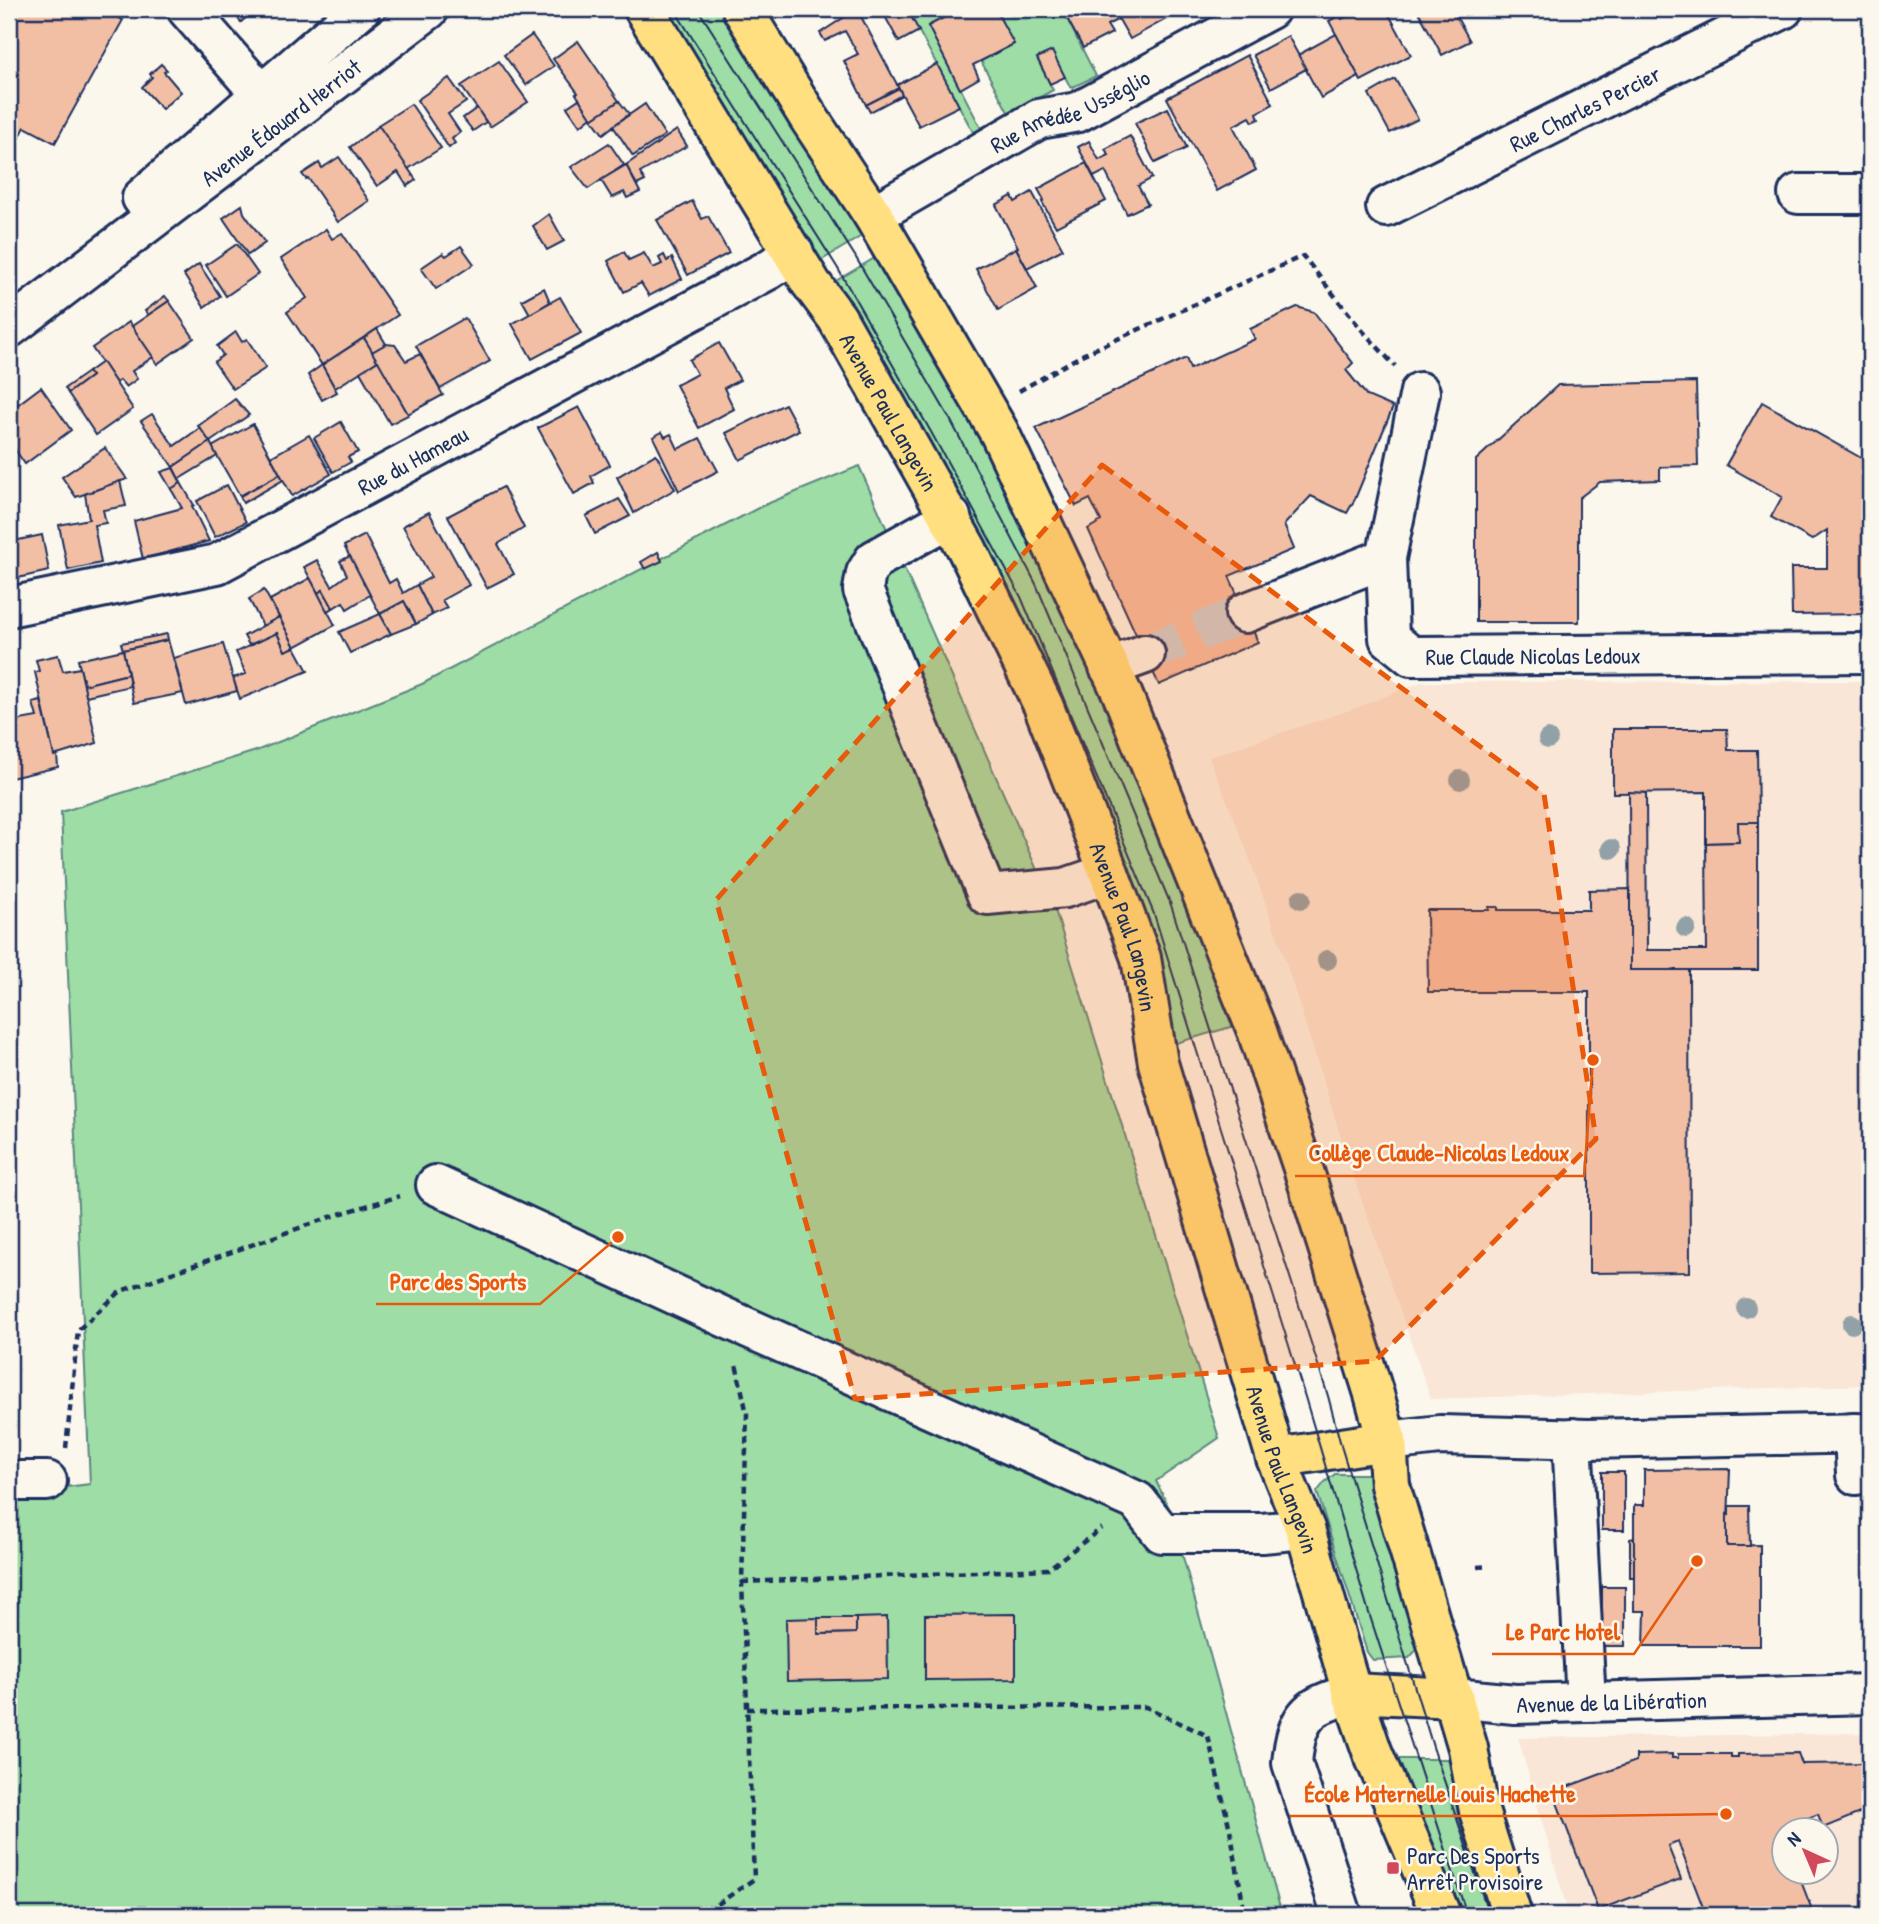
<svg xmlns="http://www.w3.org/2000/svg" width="1879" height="1924" viewBox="0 0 1879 1924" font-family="'Patrick Hand',sans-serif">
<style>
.built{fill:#f9e6d6;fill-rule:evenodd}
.green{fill:#9edda5;stroke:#5c8682;stroke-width:2}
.building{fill:#f3bfa4;stroke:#1b2f5e;stroke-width:2}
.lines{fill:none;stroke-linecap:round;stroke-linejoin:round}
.minor-tunnel{stroke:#cecfd0;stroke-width:38;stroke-dasharray:38 19;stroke-linecap:butt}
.minor-casing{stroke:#1b2f5e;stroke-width:44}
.major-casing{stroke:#1b2f5e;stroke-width:44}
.path{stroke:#1b2f5e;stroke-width:4.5;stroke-dasharray:7 5;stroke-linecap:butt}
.minor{stroke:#fbf7ec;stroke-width:38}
.major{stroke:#ffdf80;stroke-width:38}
.tram{stroke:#1b2f5e;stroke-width:2}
.tree{fill:#92a1a8}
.marked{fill:#e8590c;fill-opacity:0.2;stroke:#e8590c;stroke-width:5;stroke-dasharray:14 9;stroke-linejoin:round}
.poi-dot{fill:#d1495b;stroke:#fbf7ec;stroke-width:2.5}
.labels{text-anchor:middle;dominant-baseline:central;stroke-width:5;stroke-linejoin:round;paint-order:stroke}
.street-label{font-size:23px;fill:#1b2f5e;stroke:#fbf7ec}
.poi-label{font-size:23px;fill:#1b2f5e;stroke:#fbf7ec;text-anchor:start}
.leader{fill:none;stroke:#e8590c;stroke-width:2.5}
.callout-dot{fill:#e8590c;stroke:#fbf7ec;stroke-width:2.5}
.callout-label{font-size:24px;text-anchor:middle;font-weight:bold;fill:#e8590c;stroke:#fbf7ec;stroke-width:5;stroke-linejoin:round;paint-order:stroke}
</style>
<rect width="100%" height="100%" fill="#fbf7ec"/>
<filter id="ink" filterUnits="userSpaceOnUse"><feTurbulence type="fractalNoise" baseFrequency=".0143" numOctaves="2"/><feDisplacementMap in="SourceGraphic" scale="14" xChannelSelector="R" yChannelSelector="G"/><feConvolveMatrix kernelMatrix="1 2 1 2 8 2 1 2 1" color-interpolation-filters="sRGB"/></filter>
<g filter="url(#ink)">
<g class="built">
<polygon points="1870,681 1870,1385 1431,1399 1352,1172 1281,947 1245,846 1209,757 1356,708 1421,682"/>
<path d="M1870 1733V1915H1569L1518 1738ZM1784 1829H1826V1871H1784Z"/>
</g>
<g class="green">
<polygon points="657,9 722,9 865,234 812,266"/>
<polygon points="907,9 951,9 953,13 928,26 982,130 974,134"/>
<polygon points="995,9 1062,9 1096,76 1071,88 1051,52 1037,59 1053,90 1009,114 981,61 1013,44"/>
<polygon points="878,256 959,393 1077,625 1241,1024 1166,1046 1157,987 824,288"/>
<polygon points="859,466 1056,913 1219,1438 1156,1481 1170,1510 1282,1915 9,1915 9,1494 90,1484 61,812 256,751 422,684 762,506"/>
<polygon points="1335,1474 1369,1474 1373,1477 1422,1644 1409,1658 1373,1660 1367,1652 1317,1492 1325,1482"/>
<polygon points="1393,1759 1459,1759 1501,1915 1456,1915"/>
</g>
<g class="building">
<polygon points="9,9 103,9 123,20 55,143 25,127 9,157"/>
<polygon points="229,9 256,9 241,22"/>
<polygon points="857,9 899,88 866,105 844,61 858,54 845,31 825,41 820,33"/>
<polygon points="881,9 907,9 919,31 899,42"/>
<polygon points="951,9 995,9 1014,44 973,65 979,78 960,89 928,26 953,13"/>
<polygon points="1062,9 1113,9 1119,19 1107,25 1112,33 1083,48"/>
<polygon points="1113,9 1161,9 1166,19 1130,39"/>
<polygon points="1362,9 1386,9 1411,55 1361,81 1329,21 1340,15 1342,19"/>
<polygon points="1417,9 1452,9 1470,41 1442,55"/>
<polygon points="1336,34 1359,77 1321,98 1298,55"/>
<polygon points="532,35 554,66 526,85 504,55"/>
<polygon points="1288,36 1306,69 1271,88 1253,55"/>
<polygon points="578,41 619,101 592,119 576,94 578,93 553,59"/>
<polygon points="1052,51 1065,77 1050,84 1037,58"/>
<polygon points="1247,55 1273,104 1257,113 1259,119 1253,122 1250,117 1233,126 1256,170 1217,191 1167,98"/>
<polygon points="499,61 528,102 490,127 461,86"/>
<polygon points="161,64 167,70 164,72 181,92 162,109 142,87 152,77 150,74"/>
<polygon points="937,64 959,106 919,126 897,85"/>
<polygon points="449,78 466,102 448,114 460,132 452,139 455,143 449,148 417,100"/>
<polygon points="1395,79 1418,119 1390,133 1369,94"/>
<polygon points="899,88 902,95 870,112 866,105"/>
<polygon points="579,99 591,117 580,126 567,107"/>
<polygon points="619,101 629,114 603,134 592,119"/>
<polygon points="411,104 441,148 408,169 378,125"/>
<polygon points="645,104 665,135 633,156 613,126"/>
<polygon points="477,108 486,122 473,131 463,118"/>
<polygon points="1168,108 1187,148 1155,163 1135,123"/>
<polygon points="379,126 416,180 407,186 398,172 377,186 350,147"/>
<polygon points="677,130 687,146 640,173 645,181 637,185 626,165"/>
<polygon points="1130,136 1152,178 1138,186 1148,204 1127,214 1105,171 1094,177 1078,147 1089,141 1099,160 1109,155 1105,149"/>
<polygon points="609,143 624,165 588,189 571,167"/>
<polygon points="339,157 369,201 338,222 308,178 306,179 302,174 319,163 322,168"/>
<polygon points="1086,163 1106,201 1056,227 1042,202 1044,200 1038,189"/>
<polygon points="626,165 640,192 627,198 624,192 612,198 601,180"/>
<polygon points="1032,192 1063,249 1027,268 1016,248 1018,247 996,205 1012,196 1015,202"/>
<polygon points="692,201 702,219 708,216 729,253 688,275 657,220"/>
<polygon points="242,205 244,213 265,243 248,255 223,218"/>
<polygon points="549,214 564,241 547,250 533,226"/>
<polygon points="326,229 332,239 342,233 398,315 322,365 287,312 307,298 281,259"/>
<polygon points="237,244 258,274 226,296 206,265"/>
<polygon points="461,246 474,264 436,289 421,268 443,253 446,256"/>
<polygon points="1016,248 1037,288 998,310 976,269"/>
<polygon points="624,252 629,260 644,253 653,268 662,264 659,258 664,255 667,261 672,258 682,279 649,296 641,283 624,292 608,261"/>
<polygon points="199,264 220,296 204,307 184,275"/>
<polygon points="544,288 550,302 530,314 522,300"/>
<polygon points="165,296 169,301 148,315 145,311"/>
<polygon points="560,297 581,333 532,359 512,324"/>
<polygon points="169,301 194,338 157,364 132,326"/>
<polygon points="1297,307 1314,312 1353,363 1346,370 1367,396 1393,407 1355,499 1347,513 1311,496 1284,525 1294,549 1229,576 1258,642 1159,685 1088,529 1101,521 1090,499 1076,506 1036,428 1186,358 1190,369 1255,339 1250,329"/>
<polygon points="465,318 490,361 440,389 416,346"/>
<polygon points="129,322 153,357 132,371 137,379 126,387 120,380 116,383 92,348"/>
<polygon points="377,329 386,344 372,352 364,338"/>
<polygon points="236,332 242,342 247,339 266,368 233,389 214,362 223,355 217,346"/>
<polygon points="364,338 378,361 335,388 322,365"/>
<polygon points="719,343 740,380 724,388 734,409 699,428 676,385 697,374 689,360"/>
<polygon points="386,344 395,345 406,361 420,354 443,395 408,414 372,352"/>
<polygon points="378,361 408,414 408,415 390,424 360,372"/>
<polygon points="102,362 133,409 96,435 68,393 91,376 88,372"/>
<polygon points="322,365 337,392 322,400 308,375"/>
<polygon points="88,372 91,376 68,393 65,388"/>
<polygon points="1696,382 1698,466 1660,467 1660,480 1600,482 1579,498 1579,622 1476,622 1476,460 1558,385"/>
<polygon points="41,387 71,430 25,464 9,441 9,411"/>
<polygon points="235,399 249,415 210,442 198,426"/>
<polygon points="1762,402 1870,463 1870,614 1792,615 1791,568 1827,568 1827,530 1812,540 1771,517 1782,497 1726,465"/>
<polygon points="785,404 799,430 740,460 726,433"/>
<polygon points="579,407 610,465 591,476 594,483 574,494 538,428"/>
<polygon points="152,414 174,446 200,428 210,442 173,467 141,421"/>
<polygon points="341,422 358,452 348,457 351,462 333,472 314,438"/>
<polygon points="253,424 280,474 240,496 212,447"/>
<polygon points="662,432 665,437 671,434 678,449 700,438 718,471 679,491 653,437"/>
<polygon points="309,435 331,474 292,496 271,457"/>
<polygon points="210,442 217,456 179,479 173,467"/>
<polygon points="105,448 127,479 76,497 62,477"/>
<polygon points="656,454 675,489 634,513 617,477"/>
<polygon points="173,468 181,483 171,489 161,472"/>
<polygon points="280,474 283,480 243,503 240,496"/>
<polygon points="120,481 126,506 103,510 106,523 94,525 101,563 68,570 59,525 89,519 85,494"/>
<polygon points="181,483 194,505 192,506 209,541 143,559 134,521 182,508 171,489"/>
<polygon points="227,485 246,522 215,537 197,501"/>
<polygon points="503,487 524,528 498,544 514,574 487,588 448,516"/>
<polygon points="619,499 630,516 595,534 586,516"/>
<polygon points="429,512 469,585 442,600 447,608 432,615 417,585 431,577 403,526"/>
<polygon points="42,535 49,571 9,580 9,542"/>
<polygon points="365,535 389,583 396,579 403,593 417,585 432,615 416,624 404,601 380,614 344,546"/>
<polygon points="658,552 662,561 645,569 641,562"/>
<polygon points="350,556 370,595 347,609 343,602 333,608 323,590 318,593 304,567 317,560 332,586 347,575 340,561"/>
<polygon points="310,578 335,625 295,647 270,600"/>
<polygon points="264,590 279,617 263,626 249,599"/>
<polygon points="323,590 333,608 327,611 318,593"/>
<polygon points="404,601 416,624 391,634 380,614"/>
<polygon points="380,614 391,634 350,653 339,632"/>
<polygon points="279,617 295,647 285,651 277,633 249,645 244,636"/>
<polygon points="277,633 285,651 295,647 308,671 240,699 233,678 246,674 236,652"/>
<polygon points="167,634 168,640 123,650 121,643"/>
<polygon points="168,640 183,693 134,703 123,650"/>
<polygon points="223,644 237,691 186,705 174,658"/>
<polygon points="123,650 128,674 84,685 78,660"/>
<polygon points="58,655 63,671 80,668 97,743 54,756 35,672 39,671 36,660"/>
<polygon points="128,674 130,686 86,696 84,685"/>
<polygon points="41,701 54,756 57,755 58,767 11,778 9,768 9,722 37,717 33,703"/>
<polygon points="1613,729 1727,729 1728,750 1757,750 1758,822 1738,822 1739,842 1706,843 1706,792 1613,793"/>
<polygon points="1629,792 1646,793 1647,950 1707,950 1706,843 1739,842 1738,822 1758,822 1758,970 1630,970"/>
<polygon points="1630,889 1630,970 1689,970 1690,1272 1589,1273 1589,992 1428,992 1427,910 1489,910 1489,907 1498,907 1498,910 1589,910 1589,890"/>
<polygon points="1730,1469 1727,1546 1760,1545 1760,1646 1644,1646 1645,1611 1634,1611 1634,1505 1644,1505 1644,1470"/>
<rect x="1602" y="1472" width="22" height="58"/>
<polygon points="1729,1506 1749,1506 1750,1546 1727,1546 1727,1514 1729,1515"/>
<polygon points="1634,1538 1634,1577 1630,1577 1630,1539"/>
<rect x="1602" y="1587" width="23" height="59"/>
<polygon points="1016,1614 1016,1679 925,1680 925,1615"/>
<polygon points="887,1617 888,1679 787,1681 786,1619 818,1618 818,1634 856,1633 856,1618"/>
<polygon points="818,1618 856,1618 856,1633 818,1634"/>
<polygon points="1798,1753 1802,1764 1870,1763 1870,1825 1867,1826 1862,1812 1823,1828 1818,1814 1780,1829 1784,1839 1784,1871 1797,1871 1814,1915 1706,1915 1678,1842 1668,1846 1681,1879 1598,1910 1553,1792 1636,1761 1636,1755 1672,1754 1672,1758 1678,1758 1678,1754 1731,1754 1731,1757 1738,1757 1738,1754"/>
</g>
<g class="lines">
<polyline class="minor-tunnel" points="1145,654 1245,613"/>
<g class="minor-casing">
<g id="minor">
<polyline points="187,9 261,94 254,118"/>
<polyline points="1798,194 1870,194"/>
<polyline points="142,198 360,9"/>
<path id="s1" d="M1386 207 1783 9"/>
<path id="s2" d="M873 215 1039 119 1078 112 1270 9"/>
<path id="s3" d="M9 328 429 9"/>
<polyline points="951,517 874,560 866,573 863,590 987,895 1065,888 1109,873"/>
<polyline points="1386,558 1420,392"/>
<path id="s4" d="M9 607 217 564 768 270 794 253"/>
<path id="s5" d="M1245 613 1386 558 1389 638 1411 656 1870 653"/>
<polyline points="1109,667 1145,654"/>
<polyline points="436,1185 726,1318 1137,1501 1162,1533 1262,1533 1305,1529"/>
<polyline points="1854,1433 1856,1475"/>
<polyline points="1572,1438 1586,1702"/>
<polyline points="1387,1441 1440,1435 1588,1439 1870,1433"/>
<polyline points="9,1481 47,1481"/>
<path id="s6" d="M1454 1698 1515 1704 1870 1694"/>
<path d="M1342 1915 1292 1763C1294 1743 1297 1720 1315 1708 1325 1701 1340 1698 1352 1693"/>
</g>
</g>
<g class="major-casing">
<g id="major">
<path id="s7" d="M644 9 811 283 837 318 967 549 1043 705 1109 873 1141 958 1158 1063 1276 1458 1305 1529 1352 1693 1372 1751 1441 1915"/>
<polyline points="742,9 809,118 873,215 999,432 1121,691 1257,1031 1303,1168 1374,1394 1387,1441 1390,1485 1468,1748 1479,1811 1512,1915"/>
<polyline points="1276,1458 1387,1441"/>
<polyline points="1352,1693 1454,1698"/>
</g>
</g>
<g class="path">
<polyline points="1019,391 1084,354 1303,256 1361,329 1395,366"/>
<polyline points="66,1448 78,1330 121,1291 339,1214 400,1196"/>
<polyline points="1477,1567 1489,1566"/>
<polyline points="742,1582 1048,1569 1102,1528"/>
<polyline points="747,1709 1146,1707 1208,1736 1231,1834 1245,1915"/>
<polyline points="715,1915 715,1906 754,1879 742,1582 747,1414 736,1364"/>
</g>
<use href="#minor" class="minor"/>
<use href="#major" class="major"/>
<g class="tram">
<polyline points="674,9 837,267 931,432 1021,597 1154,914 1305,1397 1369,1613 1467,1915"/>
<polyline points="698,9 855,256 950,419 1036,584 1171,905 1328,1396 1342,1449 1433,1747 1489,1915"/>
</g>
</g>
<g class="tree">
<circle cx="1548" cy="739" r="10"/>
<circle cx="1460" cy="780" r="10"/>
<circle cx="1611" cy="849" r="10"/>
<circle cx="1301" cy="899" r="10"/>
<circle cx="1686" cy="928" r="10"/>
<circle cx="1327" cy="960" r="10"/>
<circle cx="1746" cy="1308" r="10"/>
<circle cx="1852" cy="1324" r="10"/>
</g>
</g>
<path class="marked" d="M1102 465 1544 794 1596 1139 1375 1361 855 1399 716 900Z"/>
<rect class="poi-dot" x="1386" y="1861" width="14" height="14" rx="3.5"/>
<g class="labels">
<g class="street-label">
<text stroke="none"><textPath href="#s1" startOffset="222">Rue Charles Percier</textPath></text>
<text stroke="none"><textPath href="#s2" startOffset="224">Rue Amédée Usséglio</textPath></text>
<text stroke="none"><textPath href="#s3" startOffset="341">Avenue Édouard Herriot</textPath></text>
<text stroke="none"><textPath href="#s7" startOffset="472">Avenue Paul Langevin</textPath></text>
<text stroke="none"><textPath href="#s4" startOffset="434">Rue du Hameau</textPath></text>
<text stroke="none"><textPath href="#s5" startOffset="382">Rue Claude Nicolas Ledoux</textPath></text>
<text stroke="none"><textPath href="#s7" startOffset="1040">Avenue Paul Langevin</textPath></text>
<text stroke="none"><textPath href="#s7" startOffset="1606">Avenue Paul Langevin</textPath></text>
<text stroke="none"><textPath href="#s6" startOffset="158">Avenue de la Libération</textPath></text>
</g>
<g class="poi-label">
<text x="1407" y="1855">Parc Des Sports<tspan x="1407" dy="26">Arrêt Provisoire</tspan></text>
</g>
</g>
<path class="leader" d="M1593 1060L1584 1176H1295M618 1237L540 1304H376M1697 1561L1634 1654H1492M1726 1814L1590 1816H1290"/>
<g class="callout-dot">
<circle cx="1593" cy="1060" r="7"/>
<circle cx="618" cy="1237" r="7"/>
<circle cx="1697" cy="1561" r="7"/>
<circle cx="1726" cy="1814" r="7"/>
</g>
<g class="callout-label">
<text x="1439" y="1161">Collège Claude-Nicolas Ledoux</text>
<text x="458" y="1290">Parc des Sports</text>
<text x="1563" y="1640">Le Parc Hotel</text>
<text x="1440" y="1802">École Maternelle Louis Hachette</text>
</g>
<rect width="1879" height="1924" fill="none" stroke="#fbf7ec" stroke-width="35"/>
<rect x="18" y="18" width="1844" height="1889" fill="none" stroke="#1b2f5e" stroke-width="2.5" filter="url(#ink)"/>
<g transform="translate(1805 1851) rotate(316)"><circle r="33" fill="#fbf7ec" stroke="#a1a7b3" stroke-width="2"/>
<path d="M0-5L12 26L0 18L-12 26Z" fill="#d1495b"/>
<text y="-10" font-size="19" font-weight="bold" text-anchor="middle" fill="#1b2f5e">N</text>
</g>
</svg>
